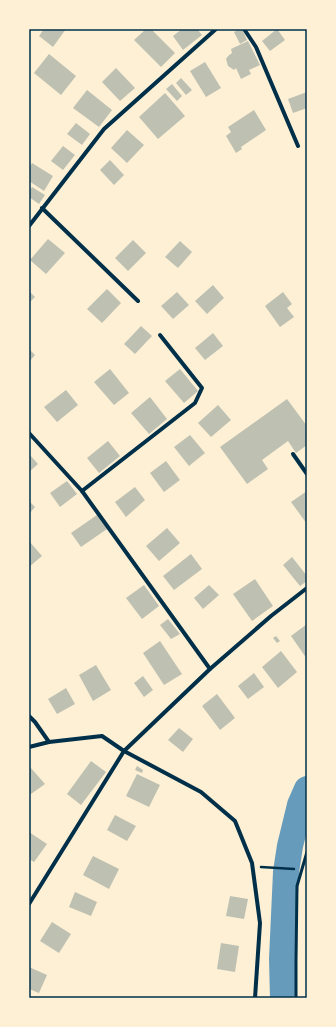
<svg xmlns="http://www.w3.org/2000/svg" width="336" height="1027" viewBox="0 0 336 1027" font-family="Mulish,sans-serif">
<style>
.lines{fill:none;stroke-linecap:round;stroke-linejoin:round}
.river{stroke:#669bbc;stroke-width:26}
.building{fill:#bec0b2}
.path{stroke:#003049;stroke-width:2.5}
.service{stroke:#003049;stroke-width:3}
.minor{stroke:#003049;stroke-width:4}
.neatline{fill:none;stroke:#003049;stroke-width:1.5}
</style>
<rect width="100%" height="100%" fill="#fdf0d5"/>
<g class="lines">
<polyline class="river" points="283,998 282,959 286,872 290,846 300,805 307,789"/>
</g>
<g class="building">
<polygon points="44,29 66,29 53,47 39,36"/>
<polygon points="146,29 151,29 175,53 161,67 134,40"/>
<polygon points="182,29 197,29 202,35 183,50 173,36"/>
<polygon points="240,29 242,29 247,40 240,44 234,32"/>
<polygon points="277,29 285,40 270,51 262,41"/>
<polygon points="248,41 260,65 249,70 251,74 241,79 236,68 234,70 228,66 226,59 228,56 232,53 231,49"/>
<polygon points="49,54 76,76 61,95 34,73"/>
<polygon points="205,62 221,88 206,97 190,71"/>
<polygon points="116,68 135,88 120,101 102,82"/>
<polygon points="181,78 192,90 186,95 176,83"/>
<polygon points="172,84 182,96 177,101 166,89"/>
<polygon points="87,90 112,110 99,127 73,108"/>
<polygon points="307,92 307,108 293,113 288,99"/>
<polygon points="165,93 185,116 158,139 139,117"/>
<polygon points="254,110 266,130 241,147 242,149 236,153 226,136 231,132 228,127"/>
<polygon points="76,123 90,134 82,145 67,134"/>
<polygon points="127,130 144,145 127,163 111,148"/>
<polygon points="63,146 75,155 63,170 51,161"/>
<polygon points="110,160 124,175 114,185 100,170"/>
<polygon points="32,163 53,176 44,191 29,181 29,168"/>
<polygon points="32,187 45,195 39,204 29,197 29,191"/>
<polygon points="48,239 65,253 46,274 30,260"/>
<polygon points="133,240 146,253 128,271 115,258"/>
<polygon points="180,241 192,252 178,268 165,257"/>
<polygon points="213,285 224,298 207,314 195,301"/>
<polygon points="107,289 121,303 102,323 87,309"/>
<polygon points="29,291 35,297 29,303"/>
<polygon points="177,292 189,305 173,319 161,306"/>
<polygon points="283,292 292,304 287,308 294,317 280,327 265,306"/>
<polygon points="141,326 152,336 135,354 124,344"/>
<polygon points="213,333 223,346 205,360 195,348"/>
<polygon points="29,349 35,355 29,362"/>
<polygon points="110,369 129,393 114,405 94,382"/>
<polygon points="180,369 198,391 184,403 165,381"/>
<polygon points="66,390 78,405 57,422 44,407"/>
<polygon points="150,397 167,419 149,434 131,413"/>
<polygon points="287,399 307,426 307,445 296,453 288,441 262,460 268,469 247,484 220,447"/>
<polygon points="218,405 231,420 211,437 198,423"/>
<polygon points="190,435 205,453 189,466 174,447"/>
<polygon points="108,441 120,456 99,473 87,458"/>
<polygon points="29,454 38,464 29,472"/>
<polygon points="166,461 180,480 164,492 150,473"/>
<polygon points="67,481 77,494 60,507 50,493"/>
<polygon points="135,487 145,500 126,517 115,502"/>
<polygon points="307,491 307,524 291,502"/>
<polygon points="29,501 35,507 29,514"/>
<polygon points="97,515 107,529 81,547 71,533"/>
<polygon points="167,528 180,543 159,561 146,546"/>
<polygon points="29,541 42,556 29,567"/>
<polygon points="191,554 202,569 174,590 163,576"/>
<polygon points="292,557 307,576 307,581 300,586 283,565"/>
<polygon points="255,579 273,606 252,621 233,594"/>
<polygon points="144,585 159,606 142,619 126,598"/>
<polygon points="209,585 219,595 203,609 194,598"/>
<polygon points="168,619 180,634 171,639 160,625"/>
<polygon points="307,624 307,659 291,636"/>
<polygon points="276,636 280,641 277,643 273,638"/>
<polygon points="160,641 182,674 164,685 143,653"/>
<polygon points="281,651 297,672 278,688 262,667"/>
<polygon points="96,665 111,690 93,701 79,675"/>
<polygon points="254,673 264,687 248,699 238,686"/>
<polygon points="143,676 153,690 144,697 134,683"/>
<polygon points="66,688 75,704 57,714 48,699"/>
<polygon points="217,694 235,718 220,730 202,706"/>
<polygon points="179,728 193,739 183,752 168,740"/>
<polygon points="91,761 106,772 81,805 67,794"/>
<polygon points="137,766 143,770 142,773 135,770"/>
<polygon points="30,767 45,784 31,794 29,792 29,768"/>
<polygon points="137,774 160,785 149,807 126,796"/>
<polygon points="115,815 136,826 127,841 107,830"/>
<polygon points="29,832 47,844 34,862 29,859"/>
<polygon points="93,856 119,869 109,889 83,875"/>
<polygon points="75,892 97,902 91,916 69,907"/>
<polygon points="230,896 248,899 244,919 226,916"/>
<polygon points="52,922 71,934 59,953 40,941"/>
<polygon points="221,943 239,946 235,972 217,969"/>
<polygon points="29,967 47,975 39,993 29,989"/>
</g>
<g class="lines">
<polyline class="path" points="261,867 294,869"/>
<polyline class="service" points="296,998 296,961 297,886 307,852"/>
<g class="minor">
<polyline points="244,29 256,47 298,146"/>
<polyline points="42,208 138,301"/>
<polyline points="29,226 104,129 216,29"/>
<polyline points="29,433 82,491 210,669"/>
<polyline points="293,454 307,474"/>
<polyline points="82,491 195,403 202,388 160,335"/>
<polyline points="29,716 35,722 49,742"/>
<polyline points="29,747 49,742 102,736 124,751 201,792 235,821 252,863 260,923 255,998"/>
<polyline points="29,904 124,751 210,669 271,616 307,588"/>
</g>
</g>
<rect width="336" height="1027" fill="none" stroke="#fdf0d5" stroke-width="60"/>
<rect x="30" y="30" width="276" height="967" class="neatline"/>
</svg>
